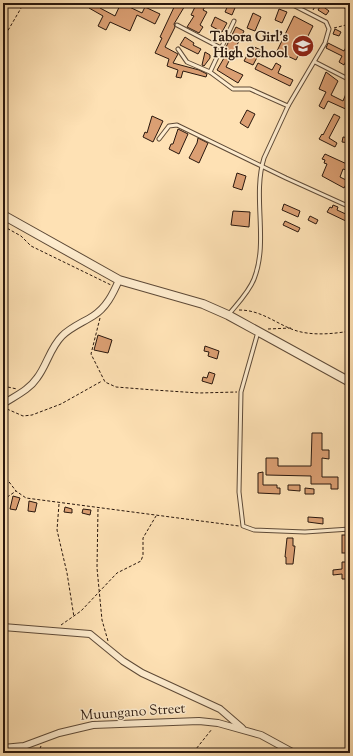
<svg xmlns="http://www.w3.org/2000/svg" width="353" height="756" viewBox="0 0 353 756" font-family="'Sorts Mill Goudy',serif">
<style>
.building{fill:#db9f73;stroke:#29170d}
.lines{fill:none;stroke-linecap:round;stroke-linejoin:round}
.service-casing{stroke:#5e4a37;stroke-width:5}
.minor-casing{stroke:#5e4a37;stroke-width:8}
.tertiary-casing{stroke:#5e4a37;stroke-width:10}
.path{stroke:#29170d;stroke-width:1;stroke-dasharray:3 2;stroke-linecap:butt}
.service{stroke:#feecce;stroke-width:3}
.minor{stroke:#feecce;stroke-width:6}
.tertiary{stroke:#feecce;stroke-width:8}
.labels{text-anchor:middle;dominant-baseline:central;stroke-width:3;stroke-linejoin:round;paint-order:stroke}
.poi-label{font-size:14px;font-weight:bold;fill:#29170d;stroke:#feecce;text-anchor:end}
.street-label{font-size:14px;fill:#29170d;stroke:#feecce}
</style>
<rect width="100%" height="100%" fill="#fee1b4"/>
<filter id="stains"><feTurbulence type="fractalNoise" baseFrequency=".005" numOctaves="4"/><feColorMatrix values="0 0 0 0 .2 0 0 0 0 .09 0 0 0 0 .02 0 0 0 .5 -.17"/></filter>
<radialGradient id="worn" r=".72"><stop offset=".6" stop-color="#630" stop-opacity="0"/><stop offset="1" stop-color="#630" stop-opacity=".3"/></radialGradient>
<g class="building">
<polygon points="92,3 102,3 100,8 115,16 121,3 142,13 145,7 160,14 155,24 137,15 130,31 110,22 106,30 98,26 103,16 89,8"/>
<polygon points="176,3 186,4 174,24 175,27 165,47 178,54 173,63 199,70 207,74 206,77 183,71 181,78 176,77 178,70 167,66 169,59 155,53 162,38 160,37"/>
<polygon points="197,3 207,3 203,10 207,12 200,25 203,27 199,33 187,27 194,16 191,15"/>
<polygon points="229,3 237,3 232,15 225,12"/>
<polygon points="335,3 350,3 350,11"/>
<polygon points="321,5 329,11 326,15 318,10"/>
<polygon points="279,9 287,12 282,23 275,20"/>
<polygon points="253,13 261,17 255,31 247,28"/>
<polygon points="294,16 313,26 296,60 277,51"/>
<polygon points="215,17 227,23 222,32 211,26"/>
<polygon points="236,27 244,31 226,67 243,75 238,83 217,70 224,58 222,57 224,51"/>
<polygon points="335,29 341,32 339,36 333,34"/>
<polygon points="266,33 274,36 271,42 263,39"/>
<polygon points="185,37 194,43 193,45 201,49 198,54 180,45"/>
<polygon points="350,40 350,53 344,65 339,62 342,56 326,48 328,43 344,51"/>
<polygon points="252,46 261,50 253,65 244,61"/>
<polygon points="205,52 210,55 210,58 204,66 202,65"/>
<polygon points="258,63 272,70 276,63 281,66 278,73 293,80 290,86 255,69"/>
<polygon points="326,72 338,81 331,95 343,101 350,84 350,111 328,101 324,109 319,106 326,92 319,89"/>
<polygon points="247,110 255,114 248,128 240,123"/>
<polygon points="334,114 340,117 329,138 337,143 335,147 319,139 322,134 323,135"/>
<polygon points="152,116 163,121 153,142 143,137 145,132 147,133"/>
<polygon points="178,129 188,134 179,154 169,149 171,144 173,144"/>
<polygon points="343,137 350,138 349,143 342,142"/>
<polygon points="198,138 208,143 199,163 189,158 197,143"/>
<polygon points="325,154 349,165 346,170 343,169 340,177 348,181 344,188 322,176 327,164 324,163 325,160 322,159"/>
<polygon points="237,173 246,176 242,190 233,187"/>
<polygon points="284,204 300,211 298,217 282,210"/>
<polygon points="333,205 338,207 337,210 350,216 350,223 327,212 330,207 332,208"/>
<polygon points="233,211 250,212 249,227 231,225"/>
<polygon points="310,216 318,220 316,224 308,220"/>
<polygon points="285,221 300,228 298,232 283,225"/>
<polygon points="98,335 112,340 108,353 94,350"/>
<polygon points="205,346 219,351 217,359 208,356 209,352 204,351"/>
<polygon points="209,372 215,374 212,384 202,381 203,377 207,378"/>
<polygon points="312,433 322,433 322,450 329,450 329,459 322,458 322,477 338,477 338,489 331,489 331,484 311,484 311,476 266,475 266,458 278,458 278,466 311,466"/>
<polygon points="263,472 263,485 277,485 277,488 280,488 280,494 258,493 258,473"/>
<polygon points="288,485 300,485 300,491 288,490"/>
<polygon points="305,488 314,489 314,494 305,494"/>
<polygon points="13,496 20,498 16,510 10,509"/>
<polygon points="29,501 37,503 35,512 28,511"/>
<polygon points="65,507 72,509 72,513 64,512"/>
<polygon points="83,509 91,510 90,515 82,513"/>
<polygon points="308,517 323,518 323,524 308,522"/>
<rect x="342" y="535" width="6" height="18"/>
<polygon points="287,538 293,538 293,546 295,546 293,564 286,564 286,557 285,557"/>
<polygon points="342,562 347,562 348,579 342,579 342,574 333,575 333,570 342,569"/>
</g>
<g class="lines">
<g class="service-casing">
<g id="service">
<polyline points="177,25 221,48"/>
<polyline points="178,49 187,62 210,72 233,89 250,89 288,106"/>
<polyline points="315,62 350,80"/>
<polyline points="210,72 234,21"/>
<polyline points="159,139 169,126 177,125 286,178 350,207"/>
<path d="M229 314C238 303 249 292 254 279 269 241 252 197 264 158L288 106 325 43 329 29 326 22 289 3"/>
<polyline points="258,332 241,392 239,492 243,526 254,530 305,532 350,529"/>
</g>
</g>
<g class="minor-casing">
<g id="minor">
<path d="M3 404C15 396 29 390 37 378 47 365 50 348 62 336 71 327 82 323 93 316 106 308 113 294 119 280"/>
<polyline points="3,627 90,634 123,661 142,673 220,709 242,728"/>
<polyline points="3,748 24,746 59,733 93,725 199,721 218,723 261,735 294,753"/>
</g>
</g>
<g class="tertiary-casing">
<polyline id="tertiary" points="3,215 119,280 203,304 228,315 350,382"/>
</g>
<g class="path">
<polyline points="313,10 317,3"/>
<polyline points="334,28 350,24"/>
<polyline points="3,39 24,3"/>
<polyline points="3,226 21,236 31,246 111,285"/>
<path d="M239 310C261 310 275 323 294 330 311 336 333 334 350 331"/>
<polyline points="100,318 91,354 105,382 116,387 154,390 199,393 237,392"/>
<polyline points="268,329 291,328"/>
<polyline points="3,386 17,389"/>
<polyline points="7,409 23,416 32,415 61,404 102,381"/>
<polyline points="3,474 16,491 26,498 239,526"/>
<polyline points="3,500 16,491"/>
<polyline points="59,504 57,530 67,573 74,617"/>
<polyline points="98,509 97,568 102,620 108,641"/>
<polyline points="61,625 81,611 117,573 141,561 143,555 143,538 156,516"/>
<polyline points="38,753 41,746"/>
<polyline points="196,753 196,749 212,729"/>
</g>
<use href="#service" class="service"/>
<use href="#minor" class="minor"/>
<use href="#tertiary" class="tertiary"/>
</g>
<defs>
<g id="school-disc" transform="scale(1.15)"><circle r="9.5" fill="#8f2418" stroke="#feecce"/><path d="M0-5L7-2L0 1L-7-2ZM-4 1L0 2.5L4 1V4Q0 6-4 4Z" fill="#fff"/></g>
</defs>
<g fill-rule="evenodd">
<use href="#school-disc" x="303" y="46"/>
</g>
<g class="labels">
<g class="poi-label">
<text x="288" y="38">Tabora Girl's<tspan x="288" dy="16">High School</tspan></text>
</g>
<g class="street-label">
<text transform="translate(133 713) rotate(-4)">Muungano Street</text>
</g>
</g>
<rect width="353" height="756" fill="none" stroke="#fee1b4" stroke-width="16"/>
<rect x="4" y="4" width="345" height="748" fill="none" stroke="#29170d" stroke-width="2"/>
<rect x="8" y="8" width="337" height="740" fill="none" stroke="#29170d"/>
<rect width="100%" height="100%" filter="url(#stains)"/>
<rect width="100%" height="100%" fill="url(#worn)"/>
</svg>
